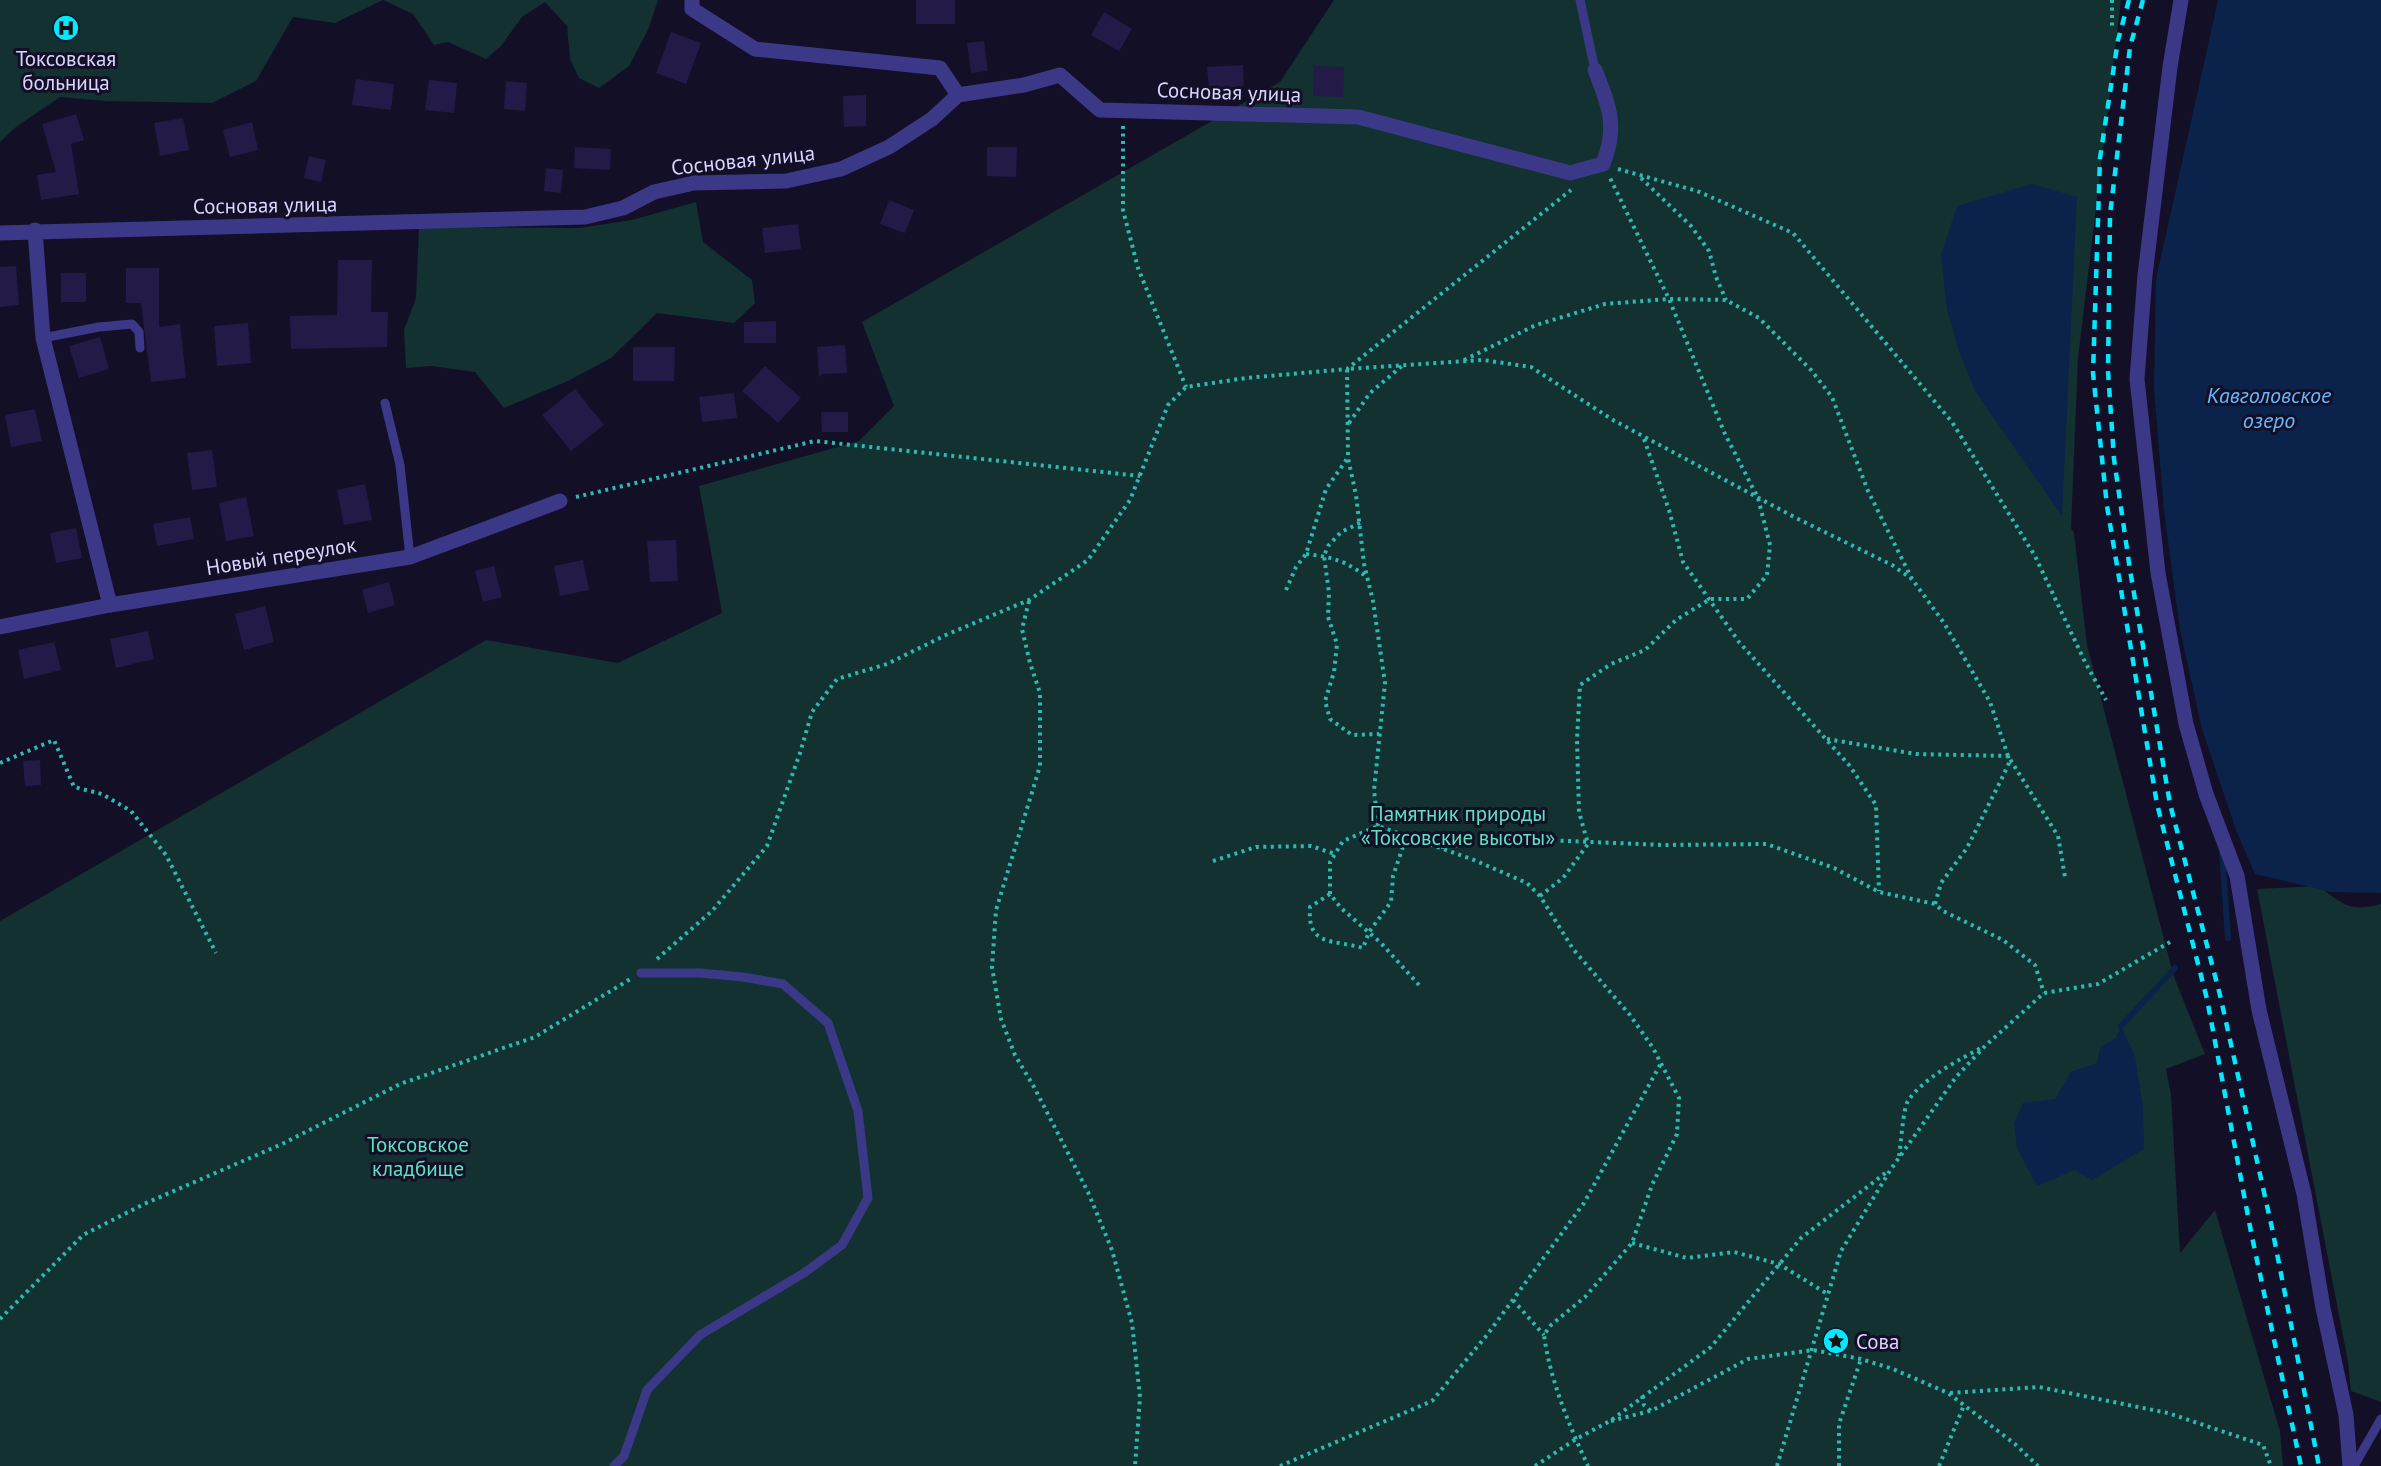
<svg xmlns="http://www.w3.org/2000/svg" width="2381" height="1466" viewBox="0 0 2381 1466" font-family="'PT Sans',sans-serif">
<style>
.green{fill:#123130}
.water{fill:#0b234a}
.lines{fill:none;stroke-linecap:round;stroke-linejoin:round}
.stream{stroke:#0b234a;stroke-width:6}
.building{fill:#231a48}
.path{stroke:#2cbbb1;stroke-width:4;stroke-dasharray:3 4.5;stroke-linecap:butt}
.lane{stroke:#3b3987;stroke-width:9}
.street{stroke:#3b3987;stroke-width:15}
.rail{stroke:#01e9ff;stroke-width:4.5;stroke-dasharray:9 8;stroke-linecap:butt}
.labels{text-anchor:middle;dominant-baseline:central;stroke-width:6;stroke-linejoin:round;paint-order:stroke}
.poi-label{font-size:21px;fill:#d9d5ff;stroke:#130f27}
.street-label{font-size:21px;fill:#d9d5ff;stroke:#130f27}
.park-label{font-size:21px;fill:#5de3c0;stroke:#130f27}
.water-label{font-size:22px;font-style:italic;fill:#63b9ff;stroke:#130f27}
</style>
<rect width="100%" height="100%" fill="#130f27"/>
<g class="green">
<polygon points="0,0 658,0 648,30 629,66 599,88 579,78 570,59 567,26 545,2 522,17 501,46 486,59 448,42 434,45 413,14 383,0 335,23 293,17 256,81 212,103 105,101 60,97 16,127 0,142"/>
<polygon points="1334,0 2121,0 2078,358 2071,528 2074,533 2087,645 2174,977 2205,1054 2166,1069 2171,1095 2180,1253 2215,1210 2280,1431 2283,1466 0,1466 0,921 486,640 618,663 722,613 699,486 859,441 894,406 862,322 1280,82"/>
<polygon points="696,202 703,242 752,280 755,303 734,323 657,313 611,358 568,381 504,408 475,372 431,366 406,368 404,330 416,298 419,227 579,228 632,220"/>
<path d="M2319 886C2343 905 2350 912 2381 904V1402L2351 1391 2348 1362 2257 889Z"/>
</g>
<g class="water">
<polygon points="2218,0 2381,0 2381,893 2331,892 2255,874 2236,830 2202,729 2180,630 2164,511 2154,389 2156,279"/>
<polygon points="2032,184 2077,197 2062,516 1975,391 1959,351 1947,309 1941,255 1957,206"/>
<polygon points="2121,1026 2135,1056 2143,1107 2144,1149 2092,1180 2074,1170 2037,1186 2017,1148 2014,1123 2023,1103 2055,1099 2071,1072 2097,1063 2100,1047 2116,1038"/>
</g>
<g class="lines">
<g class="stream">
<polyline points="2222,852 2228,938"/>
<polyline points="2121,1026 2175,968"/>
</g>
</g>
<g class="building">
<rect x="916" y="0" width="39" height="24"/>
<polygon points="1104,12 1132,29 1119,51 1091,35"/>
<polygon points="671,32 701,43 686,84 656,73"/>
<polygon points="984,41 988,71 971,73 967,43"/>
<polygon points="1243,65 1244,86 1209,89 1207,67"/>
<polygon points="1314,66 1344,67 1343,97 1313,96"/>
<polygon points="356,79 394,84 391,110 352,105"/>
<polygon points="429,80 457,83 454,113 425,110"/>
<polygon points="506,81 527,83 525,111 504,109"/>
<polygon points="866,95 866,126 844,127 843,96"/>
<polygon points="76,114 84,140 71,144 79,194 41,200 37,175 56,172 42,124"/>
<polygon points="183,118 189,150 160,156 154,123"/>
<polygon points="252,122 258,150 230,157 223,130"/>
<polygon points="575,147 611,149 610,170 574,168"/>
<polygon points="987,147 1017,147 1016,177 987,176"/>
<polygon points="309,156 326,160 321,182 304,178"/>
<polygon points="546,168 563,170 561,193 544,191"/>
<polygon points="889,200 914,210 905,233 880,224"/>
<polygon points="798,224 801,249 765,253 762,228"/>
<polygon points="338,260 372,260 371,312 388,312 387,347 291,349 290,316 337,315"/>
<polygon points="16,266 19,305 0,307 0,267"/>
<polygon points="126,268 159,268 159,327 180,324 186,378 151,382 141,303 126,303"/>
<rect x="61" y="273" width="25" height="29"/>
<polygon points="776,321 776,343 744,343 744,322"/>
<polygon points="248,323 251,363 217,366 214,326"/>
<polygon points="100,337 109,369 79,378 69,346"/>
<polygon points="845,345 847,373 822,374 819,377 817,347"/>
<polygon points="633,347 675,347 674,381 633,381"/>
<polygon points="765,366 801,398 778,423 742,391"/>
<polygon points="575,389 604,425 571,451 542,415"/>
<polygon points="734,393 737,418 702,422 699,397"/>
<polygon points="35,409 42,441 11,447 5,415"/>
<polygon points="821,412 848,412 848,432 822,432"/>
<polygon points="212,450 217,487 192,490 187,453"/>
<polygon points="365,484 372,520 344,525 337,490"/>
<polygon points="246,497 254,536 226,541 219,503"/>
<polygon points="190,517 194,539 157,546 153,524"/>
<polygon points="76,528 82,558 56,563 50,533"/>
<polygon points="676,540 678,581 650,582 647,541"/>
<polygon points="583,560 589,590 560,596 554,566"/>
<polygon points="494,566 502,597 483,602 475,571"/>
<polygon points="389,582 395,605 368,613 362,590"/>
<polygon points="265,606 274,642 244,650 235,614"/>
<polygon points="148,631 154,659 116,668 110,639"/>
<polygon points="54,642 61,670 24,679 18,650"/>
<polygon points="40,760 41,785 25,786 23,761"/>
</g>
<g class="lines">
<g class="path">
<polyline points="2112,0 2112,29"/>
<polyline points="1123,126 1123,210 1138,268 1186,387"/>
<polyline points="1618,169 1697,191 1793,233 1952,422 2035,556 2085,662 2106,700"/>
<polyline points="1641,178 1691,226 1709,251 1716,277 1726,300"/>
<polyline points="1464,360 1536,325 1605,304 1669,299 1726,300 1759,318 1811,370 1832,397 1868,491 1912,579 1944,623 1990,702 2008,756 2058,836 2065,877"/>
<polyline points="1349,423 1370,393 1403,365"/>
<polyline points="1644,439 1669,510 1683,562 1739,642 1849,765 1876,805 1879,891"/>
<polyline points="576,497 815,441 1140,476"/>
<polyline points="1360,523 1341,532 1328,546 1324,556 1329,593 1328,617 1337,644 1334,672 1325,701 1330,719 1352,735 1379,734"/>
<path d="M1306 554C1332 557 1346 561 1367 577"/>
<polyline points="1286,590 1296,567 1306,554 1326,489 1347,459"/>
<polyline points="1029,601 1022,629 1030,663 1040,693 1040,766 996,910 992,967 1001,1019 1015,1055 1034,1087 1088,1192 1112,1250 1132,1323 1140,1397 1135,1466"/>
<polyline points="1827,739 1916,754 2008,756"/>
<polyline points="0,763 54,740 74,787 102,794 131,811 166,855 216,953"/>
<polyline points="1378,826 1374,790 1385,683 1373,601 1364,564 1356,495 1348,458 1347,369 1483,360 1531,367 1613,420 1796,518 1892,565 1912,579"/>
<polyline points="1441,847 1521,839 1663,845 1766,844 1834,868 1879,892 1935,904 1943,911 2003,940 2035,965 2044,993"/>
<polyline points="1213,861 1256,847 1311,846 1335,854"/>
<path d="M1330 894 1310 907C1307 947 1332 939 1363 948L1369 932 1391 902 1393 876 1407 835"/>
<polyline points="1540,896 1563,878 1588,844 1579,812 1577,740 1580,685 1611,664 1645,650 1676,620 1710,599 1747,599 1767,575 1770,545 1758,498 1725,434 1669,299 1610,178"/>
<polyline points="1935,904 1941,883 1967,848 2002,778 2009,763 2008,756"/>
<polyline points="657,959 712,911 767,846 800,753 812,712 837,679 887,664 948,634 1029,600 1088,560 1130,500 1168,405 1186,387 1246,378 1347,369 1571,190"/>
<path d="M1419 985 1381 943 1341 908 1330 894V862L1343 841 1378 826 1474 860 1527 883 1540 896 1573 949 1630 1015 1653 1048 1679 1098 1677 1134 1652 1185 1632 1243 1585 1297 1551 1325 1544 1335C1550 1380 1569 1425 1588 1466"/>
<path d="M1899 1156C1901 1145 1903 1108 1908 1101 1922 1079 1960 1059 1983 1047"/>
<polyline points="1632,1243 1687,1258 1734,1252 1779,1264 1829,1295"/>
<polyline points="1513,1300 1544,1335"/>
<polyline points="0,1319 83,1235 144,1204 282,1144 400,1084 535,1037 632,978"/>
<polyline points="1950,1393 2039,1387 2168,1413 2263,1445 2271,1466"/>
<polyline points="1642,1396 1644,1405 1651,1411 1748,1359 1813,1350 1861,1359 1893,1369 1948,1393 2015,1444 2038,1466"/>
<polyline points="1611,1421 1650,1411"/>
<polyline points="1280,1466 1432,1401 1487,1335 1584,1203 1660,1065"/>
<polyline points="1535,1466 1576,1439 1610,1421 1711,1347 1801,1238 1888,1171"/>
<polyline points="1777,1466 1841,1251 1891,1169 1956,1077 1986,1045 2044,993 2098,984 2170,942"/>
<polyline points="1839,1466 1839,1424 1861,1359"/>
<polyline points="1939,1466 1964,1405"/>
</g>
<g class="lane">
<polyline points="1580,0 1595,70"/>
<polyline points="43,338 99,327 132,324 139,332 140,348"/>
<polyline points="385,403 400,465 410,557"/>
<polyline points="614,1466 624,1456 647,1390 700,1335 804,1273 842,1245 868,1198 858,1111 828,1023 783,984 743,977 700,973 641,973"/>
<polyline points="2354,1466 2381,1419"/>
</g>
<g class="street">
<polyline points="692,0 692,9 755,49 940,68 958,95"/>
<polyline points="2181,0 2170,67 2145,275 2137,379 2158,573 2186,724 2206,794 2237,876 2259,1010 2304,1194 2323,1308 2346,1415 2350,1466"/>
<polyline points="35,230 43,338 110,605"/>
<path d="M0 233 585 217 623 208 654 192 694 183 786 181 841 169 889 147 932 119 958 95 1024 85 1060 75 1100 110 1358 117 1570 173 1603 164C1618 126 1609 106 1595 70"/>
<polyline points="0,627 110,605 410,557 560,501"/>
</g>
<g class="rail">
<polyline points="2129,0 2118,40 2100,158 2093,373 2107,506 2157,804 2207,999 2251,1232 2301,1466"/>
<polyline points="2143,0 2130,47 2110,215 2108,371 2114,459 2130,570 2170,804 2220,995 2272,1228 2319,1466"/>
</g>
</g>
<defs>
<g id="hospital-disc" transform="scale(1.35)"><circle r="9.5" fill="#01e9ff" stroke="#130f27"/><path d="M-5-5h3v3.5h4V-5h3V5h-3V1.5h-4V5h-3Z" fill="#111"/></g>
<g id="sight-disc" transform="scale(1.35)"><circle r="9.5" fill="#01e9ff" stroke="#130f27"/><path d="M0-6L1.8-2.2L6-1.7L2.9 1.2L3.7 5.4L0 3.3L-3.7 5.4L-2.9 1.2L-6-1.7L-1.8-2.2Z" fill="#111"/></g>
</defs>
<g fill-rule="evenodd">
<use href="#hospital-disc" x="66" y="28"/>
<use href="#sight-disc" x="1836" y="1341"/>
</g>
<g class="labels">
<g class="poi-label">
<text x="66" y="58">Токсовская<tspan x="66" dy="24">больница</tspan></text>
<text x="1856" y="1341" text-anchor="start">Сова</text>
</g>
<g class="street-label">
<text transform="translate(1229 92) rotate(2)">Сосновая улица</text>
<text transform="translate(743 160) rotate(-6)">Сосновая улица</text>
<text transform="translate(265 205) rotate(-1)">Сосновая улица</text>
<text transform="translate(281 556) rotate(-9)">Новый переулок</text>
</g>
<g class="park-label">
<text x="1458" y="813">Памятник природы<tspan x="1458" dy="24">«Токсовские высоты»</tspan></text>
<text x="418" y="1144">Токсовское<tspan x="418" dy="24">кладбище</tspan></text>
</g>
<g class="water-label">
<text x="2269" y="395">Кавголовское<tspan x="2269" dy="25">озеро</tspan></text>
</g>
</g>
</svg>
